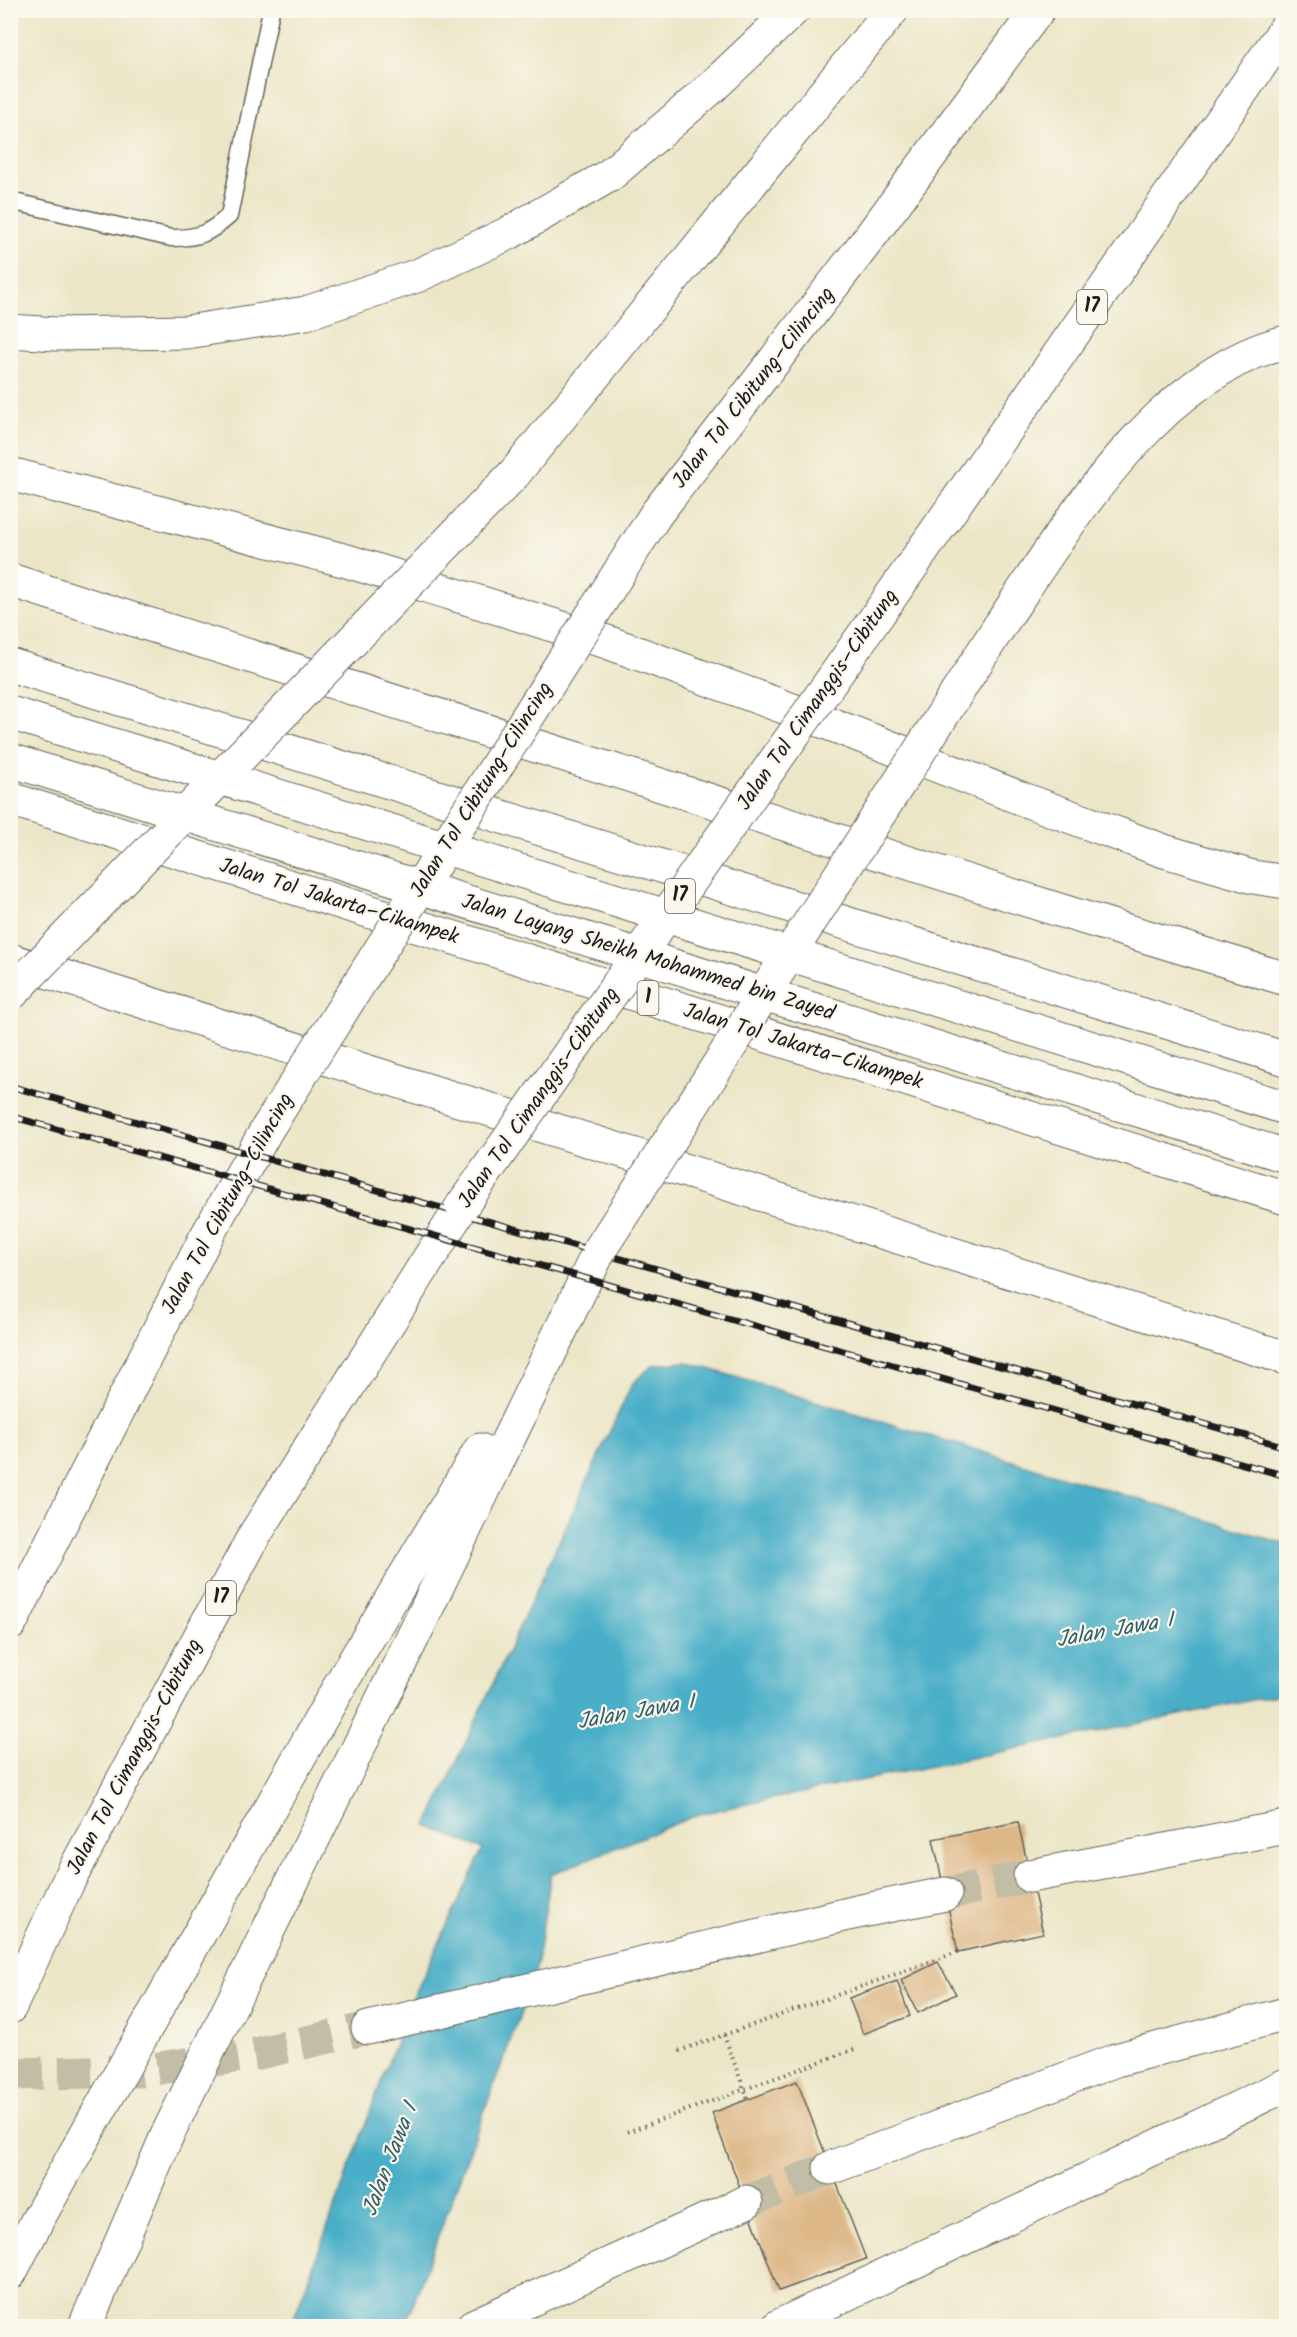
<svg xmlns="http://www.w3.org/2000/svg" width="1297" height="2337" viewBox="0 0 1297 2337" font-family="Kalam,sans-serif">
<style>
.water{fill:#48afc8;stroke:#326672;stroke-width:1.5}
.building{fill:#ddb787}
.lines{fill:none;stroke-linecap:round;stroke-linejoin:round}
.motorway-tunnel{stroke:#c2bea6;stroke-width:33;stroke-dasharray:33 16;stroke-linecap:butt}
.service-casing{stroke:#656358;stroke-width:19}
.motorway-casing{stroke:#656358;stroke-width:35}
.path{stroke:#656358;stroke-width:4;stroke-dasharray:1.5 4.5;stroke-linecap:butt}
.service{stroke:#fff;stroke-width:16}
.motorway{stroke:#fff;stroke-width:33}
.rail-casing{stroke:#1c1c1c;stroke-width:7}
.rail{stroke:#fbf7ec;stroke-width:4.5;stroke-dasharray:14;stroke-linecap:butt}
.motorway-bridge-casing{stroke:#656358;stroke-width:35;stroke-linecap:butt}
.motorway-bridge{stroke:#fff;stroke-width:33}
.labels{text-anchor:middle;dominant-baseline:central;stroke-width:4.5;stroke-linejoin:round;paint-order:stroke}
.shield{fill:#fbf7ec;stroke:#5f5e5a;stroke-width:1.5}
.shield-label{font-size:20px;font-weight:bold;fill:#1c1c1c}
.street-label{font-size:21px;fill:#1c1c1c;stroke:#fbf7ec}
.water-label{font-size:22px;font-style:italic;fill:#305e69;stroke:#fbf7ec}
</style>
<rect width="100%" height="100%" fill="#fbf7ec"/>
<filter id="ink" filterUnits="userSpaceOnUse"><feTurbulence type="fractalNoise" baseFrequency=".0167" numOctaves="2"/><feDisplacementMap in="SourceGraphic" scale="12" xChannelSelector="R" yChannelSelector="G"/><feConvolveMatrix kernelMatrix="1 2 1 2 8 2 1 2 1" color-interpolation-filters="sRGB"/></filter>
<filter id="wash" filterUnits="userSpaceOnUse"><feTurbulence type="fractalNoise" baseFrequency=".008" numOctaves="4" result="noise"/><feDisplacementMap in="SourceGraphic" scale="24" xChannelSelector="R" yChannelSelector="G"/><feGaussianBlur stdDeviation="1.35" result="paint"/><feColorMatrix in="noise" values="0 0 0 0 0 0 0 0 0 0 0 0 0 0 0 0 0 1.4 0 .05"/><feComposite in="paint" operator="in"/></filter>
<g filter="url(#wash)">
<rect width="100%" height="100%" fill="#ece6c8"/>
<polygon class="water" points="686,1362 1286,1544 1286,1693 699,1814 551,1874 535,1974 405,2326 291,2326 408,2009 483,1849 427,1826 632,1384 653,1365"/>
<g id="blocks">
<g class="building">
<polygon points="1018,1822 1043,1933 958,1952 933,1839"/>
<polygon points="938,1962 956,1994 918,2013 901,1980"/>
<polygon points="897,1981 910,2016 863,2034 849,1998"/>
<polygon points="797,2081 866,2259 779,2291 712,2113"/>
</g>
</g>
</g>
<g filter="url(#ink)">
<use href="#blocks" fill-opacity="0" stroke="#656358" stroke-width="1.5"/>
<g class="lines">
<g class="motorway-tunnel">
<polyline points="945,1894 1030,1876"/>
<polyline points="10,2074 140,2071 255,2054 368,2028"/>
<polyline points="746,2202 830,2168"/>
</g>
<g class="service-casing">
<path id="service" d="M10 201 171 238C199 238 208 234 229 216L271 10"/>
</g>
<g class="motorway-casing">
<g id="motorway">
<polyline points="10,331 57,334 187,332 306,313 419,275 509,233 610,175 711,88 793,10"/>
<polyline points="10,474 347,561 607,642 825,722 1028,801 1164,851 1253,877 1286,882"/>
<polyline points="514,474 892,10"/>
<polyline points="656,514 870,237 1038,10"/>
<polyline points="10,580 138,621 1062,911 1286,979"/>
<polyline points="898,586 1286,28"/>
<path d="M999 627C1067 525 1159 372 1286 342"/>
<polyline points="10,665 1286,1059"/>
<polyline points="10,799 1286,1198"/>
<polyline points="10,960 1286,1358"/>
<polyline points="10,1624 205,1239 267,1129"/>
<polyline points="1030,1876 1286,1827"/>
<polyline points="10,2007 68,1882 254,1536 462,1206"/>
<polyline points="368,2028 857,1912 945,1894"/>
<polyline points="830,2168 1116,2060 1286,2014"/>
<polyline points="10,2273 38,2219 340,1685 480,1450"/>
<polyline points="85,2326 169,2131 412,1639 599,1251"/>
<polyline points="473,2326 746,2202"/>
<polyline points="779,2326 1286,2085"/>
</g>
</g>
<g class="path">
<polyline points="724,2035 748,2100"/>
<polyline points="679,2051 958,1952"/>
<polyline points="627,2132 855,2049"/>
</g>
<use href="#service" class="service"/>
<use href="#motorway" class="motorway"/>
<g class="rail-casing">
<g id="rail">
<polyline points="10,1086 1286,1447"/>
<polyline points="10,1116 1286,1476"/>
</g>
</g>
<use href="#rail" class="rail"/>
<g class="motorway-bridge-casing">
<g id="motorway-bridge">
<polyline points="10,713 1286,1108"/>
<polyline points="10,760 1286,1156"/>
<polyline points="10,995 514,474"/>
<polyline points="267,1129 656,514"/>
<polyline points="462,1206 898,586"/>
<polyline points="599,1251 999,627"/>
</g>
</g>
<use href="#motorway-bridge" class="motorway-bridge"/>
</g>
</g>
<g class="labels">
<g class="shield">
<rect x="1077" y="290" width="30" height="34" rx="4.5"/>
<rect x="665" y="879" width="30" height="34" rx="4.5"/>
<rect x="637.5" y="981" width="21" height="34" rx="4.5"/>
<rect x="206" y="1581" width="30" height="34" rx="4.5"/>
</g>
<g class="shield-label">
<text x="1092" y="307">17</text>
<text x="680" y="896">17</text>
<text x="648" y="998">1</text>
<text x="221" y="1598">17</text>
</g>
<g class="street-label">
<text transform="translate(754 388) rotate(-52)">Jalan Tol Cibitung–Cilincing</text>
<text transform="translate(818 700) rotate(-55)">Jalan Tol Cimanggis–Cibitung</text>
<text transform="translate(482 790) rotate(-58)">Jalan Tol Cibitung–Cilincing</text>
<text transform="translate(339 902) rotate(17)">Jalan Tol Jakarta–Cikampek</text>
<text transform="translate(648 958) rotate(17)">Jalan Layang Sheikh Mohammed bin Zayed</text>
<text transform="translate(803 1047) rotate(17)">Jalan Tol Jakarta–Cikampek</text>
<text transform="translate(539 1098) rotate(-55)">Jalan Tol Cimanggis–Cibitung</text>
<text transform="translate(228 1204) rotate(-61)">Jalan Tol Cibitung–Cilincing</text>
<text transform="translate(135 1757) rotate(-62)">Jalan Tol Cimanggis–Cibitung</text>
</g>
<g class="water-label">
<text transform="translate(1115 1631) rotate(-10)">Jalan Jawa I</text>
<text transform="translate(636 1713) rotate(-10)">Jalan Jawa I</text>
<text transform="translate(391 2160) rotate(-69)">Jalan Jawa I</text>
</g>
</g>
<rect width="1297" height="2337" fill="none" stroke="#fbf7ec" stroke-width="36"/>
</svg>
